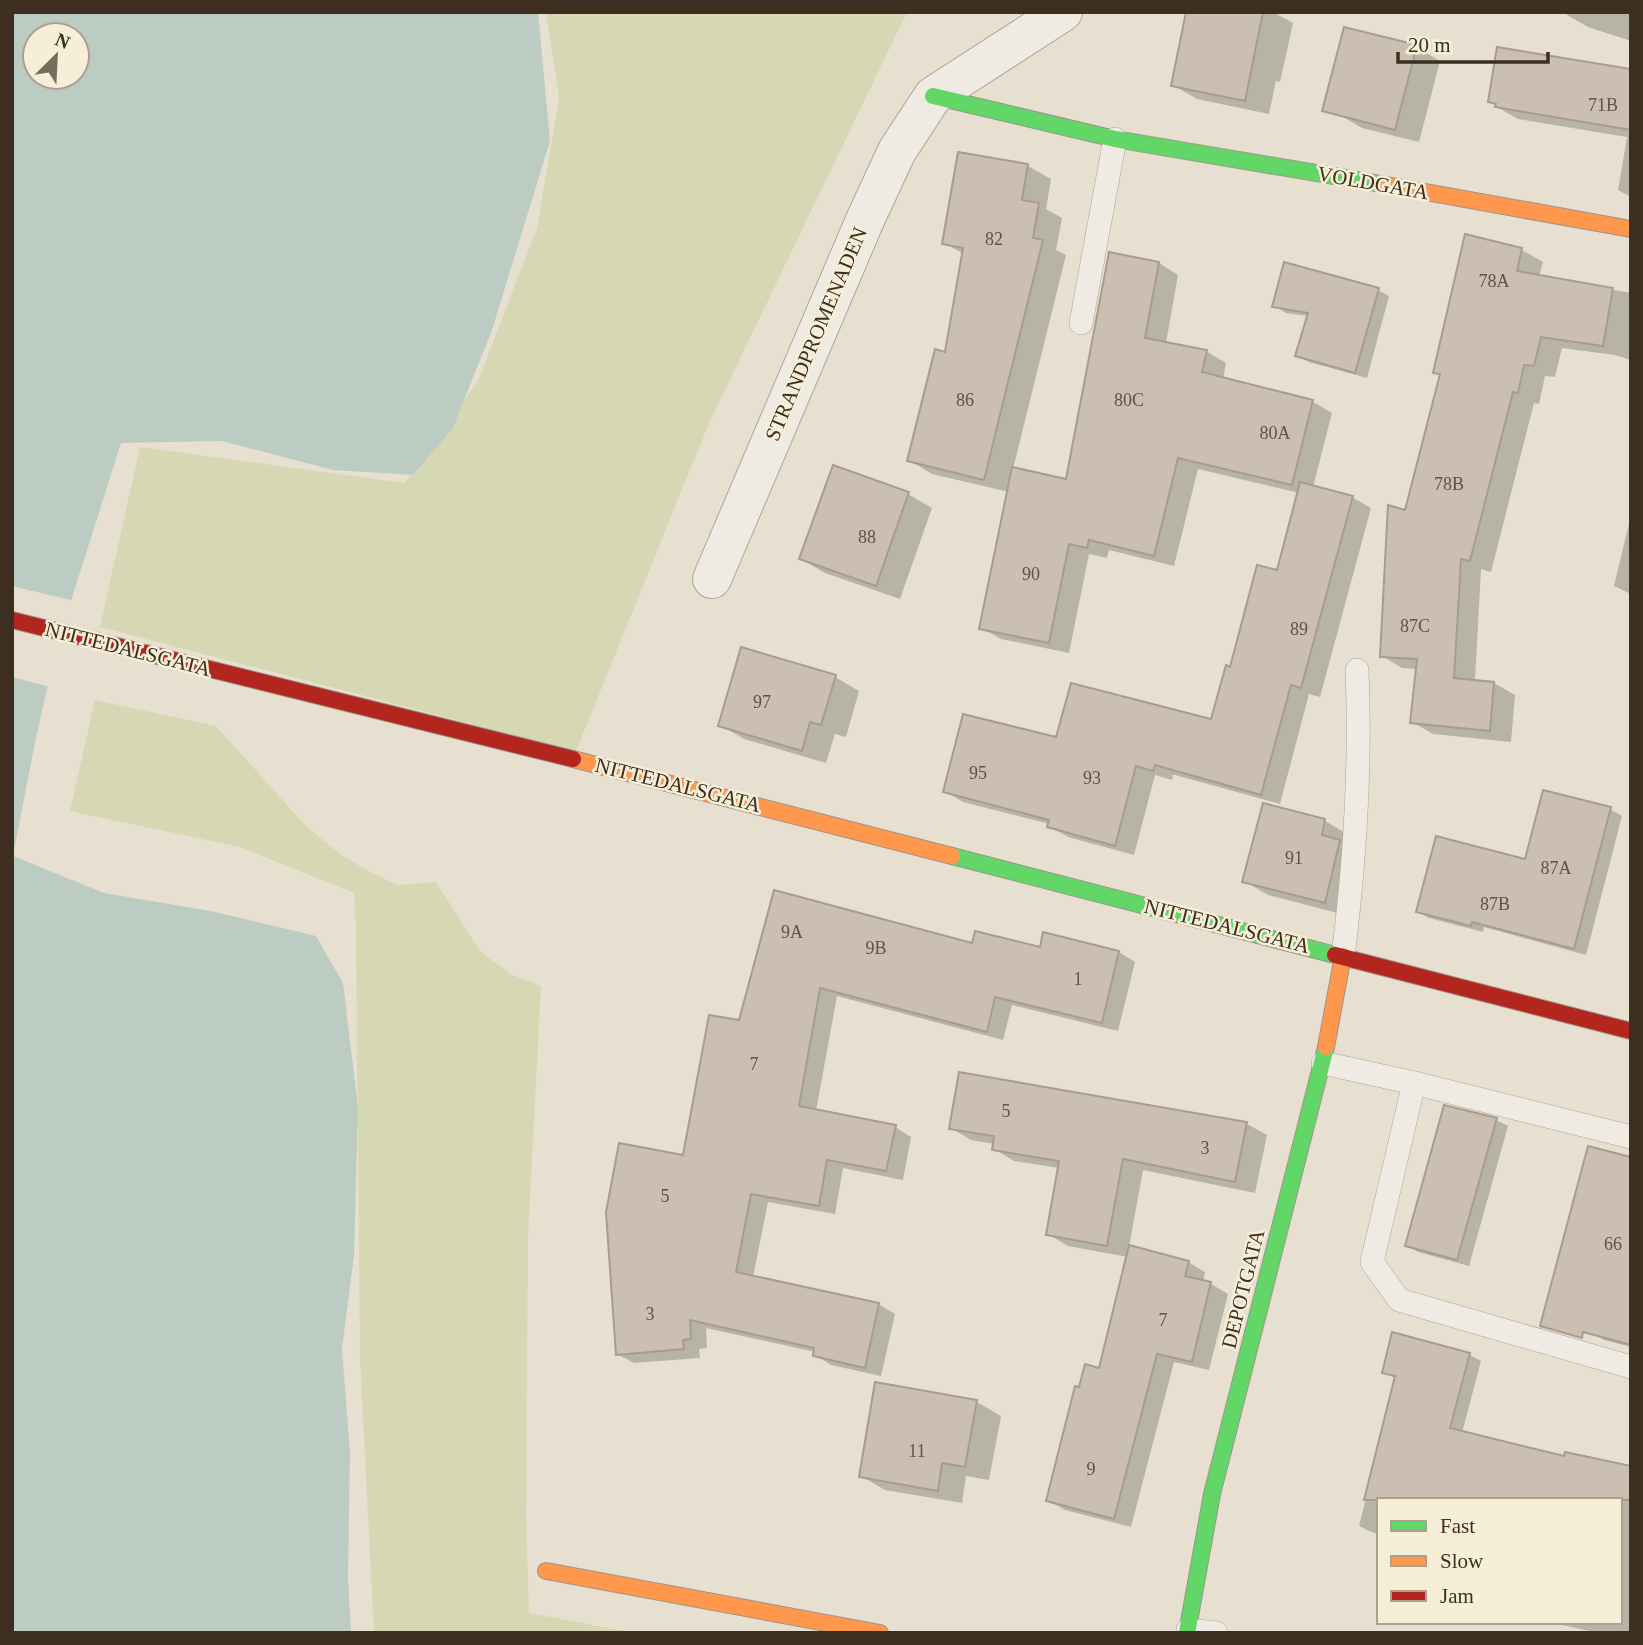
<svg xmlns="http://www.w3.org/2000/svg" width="1643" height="1645" viewBox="0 0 1643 1645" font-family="'Times New Roman',serif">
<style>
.green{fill:#d6d7b3}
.water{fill:#bcccc2;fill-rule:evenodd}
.pier{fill:#e7e0d1}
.shadow{fill:#0003}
.building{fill:#cbbfb2;stroke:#a89c90;stroke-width:2}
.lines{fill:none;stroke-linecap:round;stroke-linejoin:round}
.lane-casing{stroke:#ada599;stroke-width:24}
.street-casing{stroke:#ada599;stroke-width:40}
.fast-casing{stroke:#9c958a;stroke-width:18}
.slow-casing{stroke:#9c958a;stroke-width:18}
.jam-casing{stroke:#9c958a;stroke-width:18}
.lane{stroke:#efebe3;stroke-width:23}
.street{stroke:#efebe3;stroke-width:38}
.fast{stroke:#63d668;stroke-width:16}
.slow{stroke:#ff974d;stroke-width:16}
.jam{stroke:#b3261e;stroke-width:16}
.labels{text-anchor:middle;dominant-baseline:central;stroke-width:5;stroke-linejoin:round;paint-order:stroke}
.number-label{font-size:18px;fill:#605244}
.street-label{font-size:21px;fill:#3d2e20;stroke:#f7eed8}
</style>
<rect width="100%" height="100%" fill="#e7e0d1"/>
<g class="green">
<polygon points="546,12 907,12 709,423 576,751 100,627 140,447 405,483 478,381 537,228 559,98"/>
<polygon points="95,700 216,726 306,826 340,854 368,871 398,885 436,882 480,951 510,974 541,986 528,1236 526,1515 529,1613 636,1633 374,1633 360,1358 356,928 354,893 240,847 70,811"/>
</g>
<path class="water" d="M12 12H538L550 141 492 330 453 428 413 475 333 470 222 441 121 443 57 645 35 742 13 856 104 893 211 911 316 936 343 983 358 1107 354 1255 342 1349 350 1452 348 1577 351 1633H12ZM35 35H77V77H35Z"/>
<polygon class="pier" points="12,586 74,601 60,646 51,687 12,677"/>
<g class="shadow">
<polygon points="1188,12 1273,12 1293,23 1280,82 1276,81 1269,114 1197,99 1173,85"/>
<polygon points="1568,12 1631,12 1631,41 1588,27 1567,15"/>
<polygon points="1416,47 1440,61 1419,142 1362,128 1338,114"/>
<polygon points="1631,103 1631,197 1618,190 1627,137 1518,119 1497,107"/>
<polygon points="960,154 1028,166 1051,179 1046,209 1062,218 1056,250 1066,255 1013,469 1067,482 1159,263 1178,275 1166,343 1206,351 1226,363 1223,379 1312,401 1332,413 1313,487 1352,497 1371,508 1320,697 1309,694 1280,804 1175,775 1173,775 1172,780 1155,775 1134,855 1068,837 1049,826 1050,824 963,802 945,791 1057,739 1213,721 1231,670 1278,572 1299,493 1198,469 1174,566 1109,550 1107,558 1089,554 1069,653 1001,639 981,628 1009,492 932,474 909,460 946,354 964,254 944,243"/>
<polygon points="1467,236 1522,250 1543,262 1539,277 1631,293 1631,360 1615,355 1562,348 1555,377 1545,376 1539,404 1534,403 1491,572 1481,569 1475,681 1494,683 1515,695 1511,742 1433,734 1412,722 1418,669 1402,668 1382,656 1407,512 1441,375 1435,372"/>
<polygon points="1378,290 1389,296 1367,378 1309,362 1297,355 1308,316 1286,313 1275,306"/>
<polygon points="908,494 932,508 900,599 825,573 801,559"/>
<polygon points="1631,515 1631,594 1614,586"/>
<polygon points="835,677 859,691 846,737 835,734 826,763 744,739 720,725"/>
<polygon points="1264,805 1325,821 1349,835 1349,916 1268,895 1244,881"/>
<polygon points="1610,809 1622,816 1586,955 1484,927 1483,932 1429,918 1418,911 1527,861"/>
<polygon points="775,892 974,945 1119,952 1135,962 1118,1031 1012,1005 1003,1040 837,996 816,1111 895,1127 911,1137 903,1180 843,1168 835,1214 768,1202 753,1277 878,1304 895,1314 881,1376 831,1365 815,1355 815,1352 706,1328 707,1348 699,1349 700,1358 634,1363 617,1354 685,1158 741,1022"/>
<polygon points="1496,1120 1508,1126 1469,1266 1418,1252 1407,1245"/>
<polygon points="1247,1124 1267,1135 1255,1193 1143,1170 1129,1247 1188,1262 1205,1272 1203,1282 1211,1284 1228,1294 1209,1370 1174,1362 1131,1527 1065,1510 1048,1500 1100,1370 1128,1257 1068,1246 1048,1234 1059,1168 1014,1161 994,1149 994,1144 971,1140 951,1128"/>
<polygon points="1631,1159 1631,1347 1604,1340 1592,1333"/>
<polygon points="1470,1355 1481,1361 1462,1433 1379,1500 1379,1534 1371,1532 1359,1526 1396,1379 1384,1372"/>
<polygon points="876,1384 977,1402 1001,1416 989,1480 966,1476 962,1503 885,1490 861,1476"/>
<polygon points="1631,1468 1631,1633 1598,1633 1549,1622 1620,1622 1620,1500"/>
</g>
<g class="building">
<polygon points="1186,12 1263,12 1245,101 1171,86"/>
<polygon points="1344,27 1417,45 1395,130 1322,111"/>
<polygon points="1497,47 1631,69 1631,130 1495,107 1496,104 1488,102"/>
<polygon points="958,152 1028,164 1022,200 1039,203 1033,238 1043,240 984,480 907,461 935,349 945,352 963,248 942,244"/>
<polygon points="1465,234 1522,248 1517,271 1613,288 1603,346 1541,337 1534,366 1524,365 1518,393 1513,392 1470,561 1461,559 1454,678 1494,682 1490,731 1410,723 1417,659 1380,657 1388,505 1405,510 1440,374 1433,373"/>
<polygon points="1109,252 1159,262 1145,338 1207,350 1202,372 1313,400 1292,485 1178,458 1154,556 1089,540 1087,548 1069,544 1049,643 979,629 1012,467 1066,479"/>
<polygon points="1284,262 1379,288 1355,373 1295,356 1308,313 1272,307"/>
<polygon points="833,465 909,492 876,586 799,559"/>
<polygon points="1300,482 1353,496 1301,688 1291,685 1261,795 1155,765 1153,771 1136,766 1115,846 1047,827 1049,820 943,792 963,714 1056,737 1071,683 1211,719 1226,665 1230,667 1257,565 1277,570"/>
<polygon points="741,647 836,675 821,725 810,722 802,751 718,726"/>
<polygon points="1543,790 1611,807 1574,949 1472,922 1471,926 1416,912 1436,836 1525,859"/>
<polygon points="1263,803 1325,819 1322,835 1340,840 1325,903 1242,882"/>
<polygon points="774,890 972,943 975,931 1040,947 1043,932 1119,951 1102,1023 995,997 987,1032 820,988 799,1106 896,1125 886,1171 827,1160 819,1206 751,1194 736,1272 879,1303 865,1368 813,1356 814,1348 690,1320 691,1339 683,1340 684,1349 616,1355 606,1212 619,1143 683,1155 709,1015 739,1020"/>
<polygon points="959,1072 1247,1122 1235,1182 1123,1159 1107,1246 1046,1235 1059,1161 992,1150 994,1136 949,1129"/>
<polygon points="1444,1105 1497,1118 1457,1260 1405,1246"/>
<polygon points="1588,1146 1631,1157 1631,1345 1583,1332 1582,1338 1540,1326"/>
<polygon points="1129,1245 1189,1261 1185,1276 1211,1282 1192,1362 1157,1354 1114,1519 1046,1501 1075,1386 1079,1387 1085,1364 1099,1368"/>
<polygon points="1392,1332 1470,1353 1450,1428 1564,1456 1565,1452 1631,1466 1631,1500 1364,1500 1395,1376 1382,1373"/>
<polygon points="875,1382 977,1400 965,1467 942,1463 938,1491 859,1477"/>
</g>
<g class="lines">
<g class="lane-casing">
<g id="lane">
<polyline points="1081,323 1115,139"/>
<path d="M1343 956C1355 861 1361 765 1357 670"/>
<polyline points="1323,1063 1414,1083 1631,1137"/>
<polyline points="1414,1083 1372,1262 1399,1300 1631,1367"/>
<polyline points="1188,1630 1216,1633"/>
</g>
</g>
<g class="street-casing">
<polyline id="street" points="712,579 865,220 897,151 933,96 1063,12"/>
</g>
<g class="fast-casing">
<g id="fast">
<polyline points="933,96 1115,139 1381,184"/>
<polyline points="952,856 1335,955"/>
<polyline points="1187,1633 1212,1494 1326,1047"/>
</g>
</g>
<g class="slow-casing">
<g id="slow">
<polyline points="1381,184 1631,229"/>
<polyline points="573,759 952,856"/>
<polyline points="1326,1047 1343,956"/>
<polyline points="546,1571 880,1633"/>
</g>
</g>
<g class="jam-casing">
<g id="jam">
<polyline points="12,620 573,759"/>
<polyline points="1335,955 1631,1031"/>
</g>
</g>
<use href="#lane" class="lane"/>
<use href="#street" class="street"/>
<use href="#fast" class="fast"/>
<use href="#slow" class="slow"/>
<use href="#jam" class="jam"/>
</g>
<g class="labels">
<g class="number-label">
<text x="1603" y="105">71B</text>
<text x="994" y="239">82</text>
<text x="1494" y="281">78A</text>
<text x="965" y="400">86</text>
<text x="1129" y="400">80C</text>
<text x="1275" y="433">80A</text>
<text x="1449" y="484">78B</text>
<text x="867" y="537">88</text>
<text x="1031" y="574">90</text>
<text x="1415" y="626">87C</text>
<text x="1299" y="629">89</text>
<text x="762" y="702">97</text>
<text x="978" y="773">95</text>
<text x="1092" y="778">93</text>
<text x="1294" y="858">91</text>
<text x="1556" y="868">87A</text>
<text x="1495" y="904">87B</text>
<text x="792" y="932">9A</text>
<text x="876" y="948">9B</text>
<text x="1078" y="979">1</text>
<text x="754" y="1064">7</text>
<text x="1006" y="1111">5</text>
<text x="1205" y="1148">3</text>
<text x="665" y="1196">5</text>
<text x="1613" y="1244">66</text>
<text x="650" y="1314">3</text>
<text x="1163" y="1320">7</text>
<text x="917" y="1451">11</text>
<text x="1091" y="1469">9</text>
</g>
<g class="street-label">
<text transform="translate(1373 183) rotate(10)">VOLDGATA</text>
<text transform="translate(816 334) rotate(-67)">STRANDPROMENADEN</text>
<text transform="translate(128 649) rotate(14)">NITTEDALSGATA</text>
<text transform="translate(678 785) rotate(14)">NITTEDALSGATA</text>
<text transform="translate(1227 926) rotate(14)">NITTEDALSGATA</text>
<text transform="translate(1243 1289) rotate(-76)">DEPOTGATA</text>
</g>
</g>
<rect width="1643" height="1645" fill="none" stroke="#3d2e20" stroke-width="28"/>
<rect x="1377" y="1498" width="245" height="126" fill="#f7eed8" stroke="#ada18e" stroke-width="2"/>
<rect x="1391" y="1521" width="35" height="10" fill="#63d668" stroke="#ada18e" stroke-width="2"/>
<text x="1440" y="1533" font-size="21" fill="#3d2e20">Fast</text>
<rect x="1391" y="1556" width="35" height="10" fill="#ff974d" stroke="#ada18e" stroke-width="2"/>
<text x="1440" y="1568" font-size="21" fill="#3d2e20">Slow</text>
<rect x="1391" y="1591" width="35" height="10" fill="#b3261e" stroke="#ada18e" stroke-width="2"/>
<text x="1440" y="1603" font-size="21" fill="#3d2e20">Jam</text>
<g transform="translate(56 56) rotate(24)"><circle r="33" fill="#f7eed8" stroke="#ada18e" stroke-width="2"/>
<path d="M0-5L12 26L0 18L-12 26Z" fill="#786c5e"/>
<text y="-10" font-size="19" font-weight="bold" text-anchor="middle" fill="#3d2e20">N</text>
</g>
<path d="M1398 52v10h150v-10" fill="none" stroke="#3d2e20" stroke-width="3.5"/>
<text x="1408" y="52" font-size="21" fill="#3d2e20" stroke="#f7eed8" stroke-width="5" paint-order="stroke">20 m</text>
</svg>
